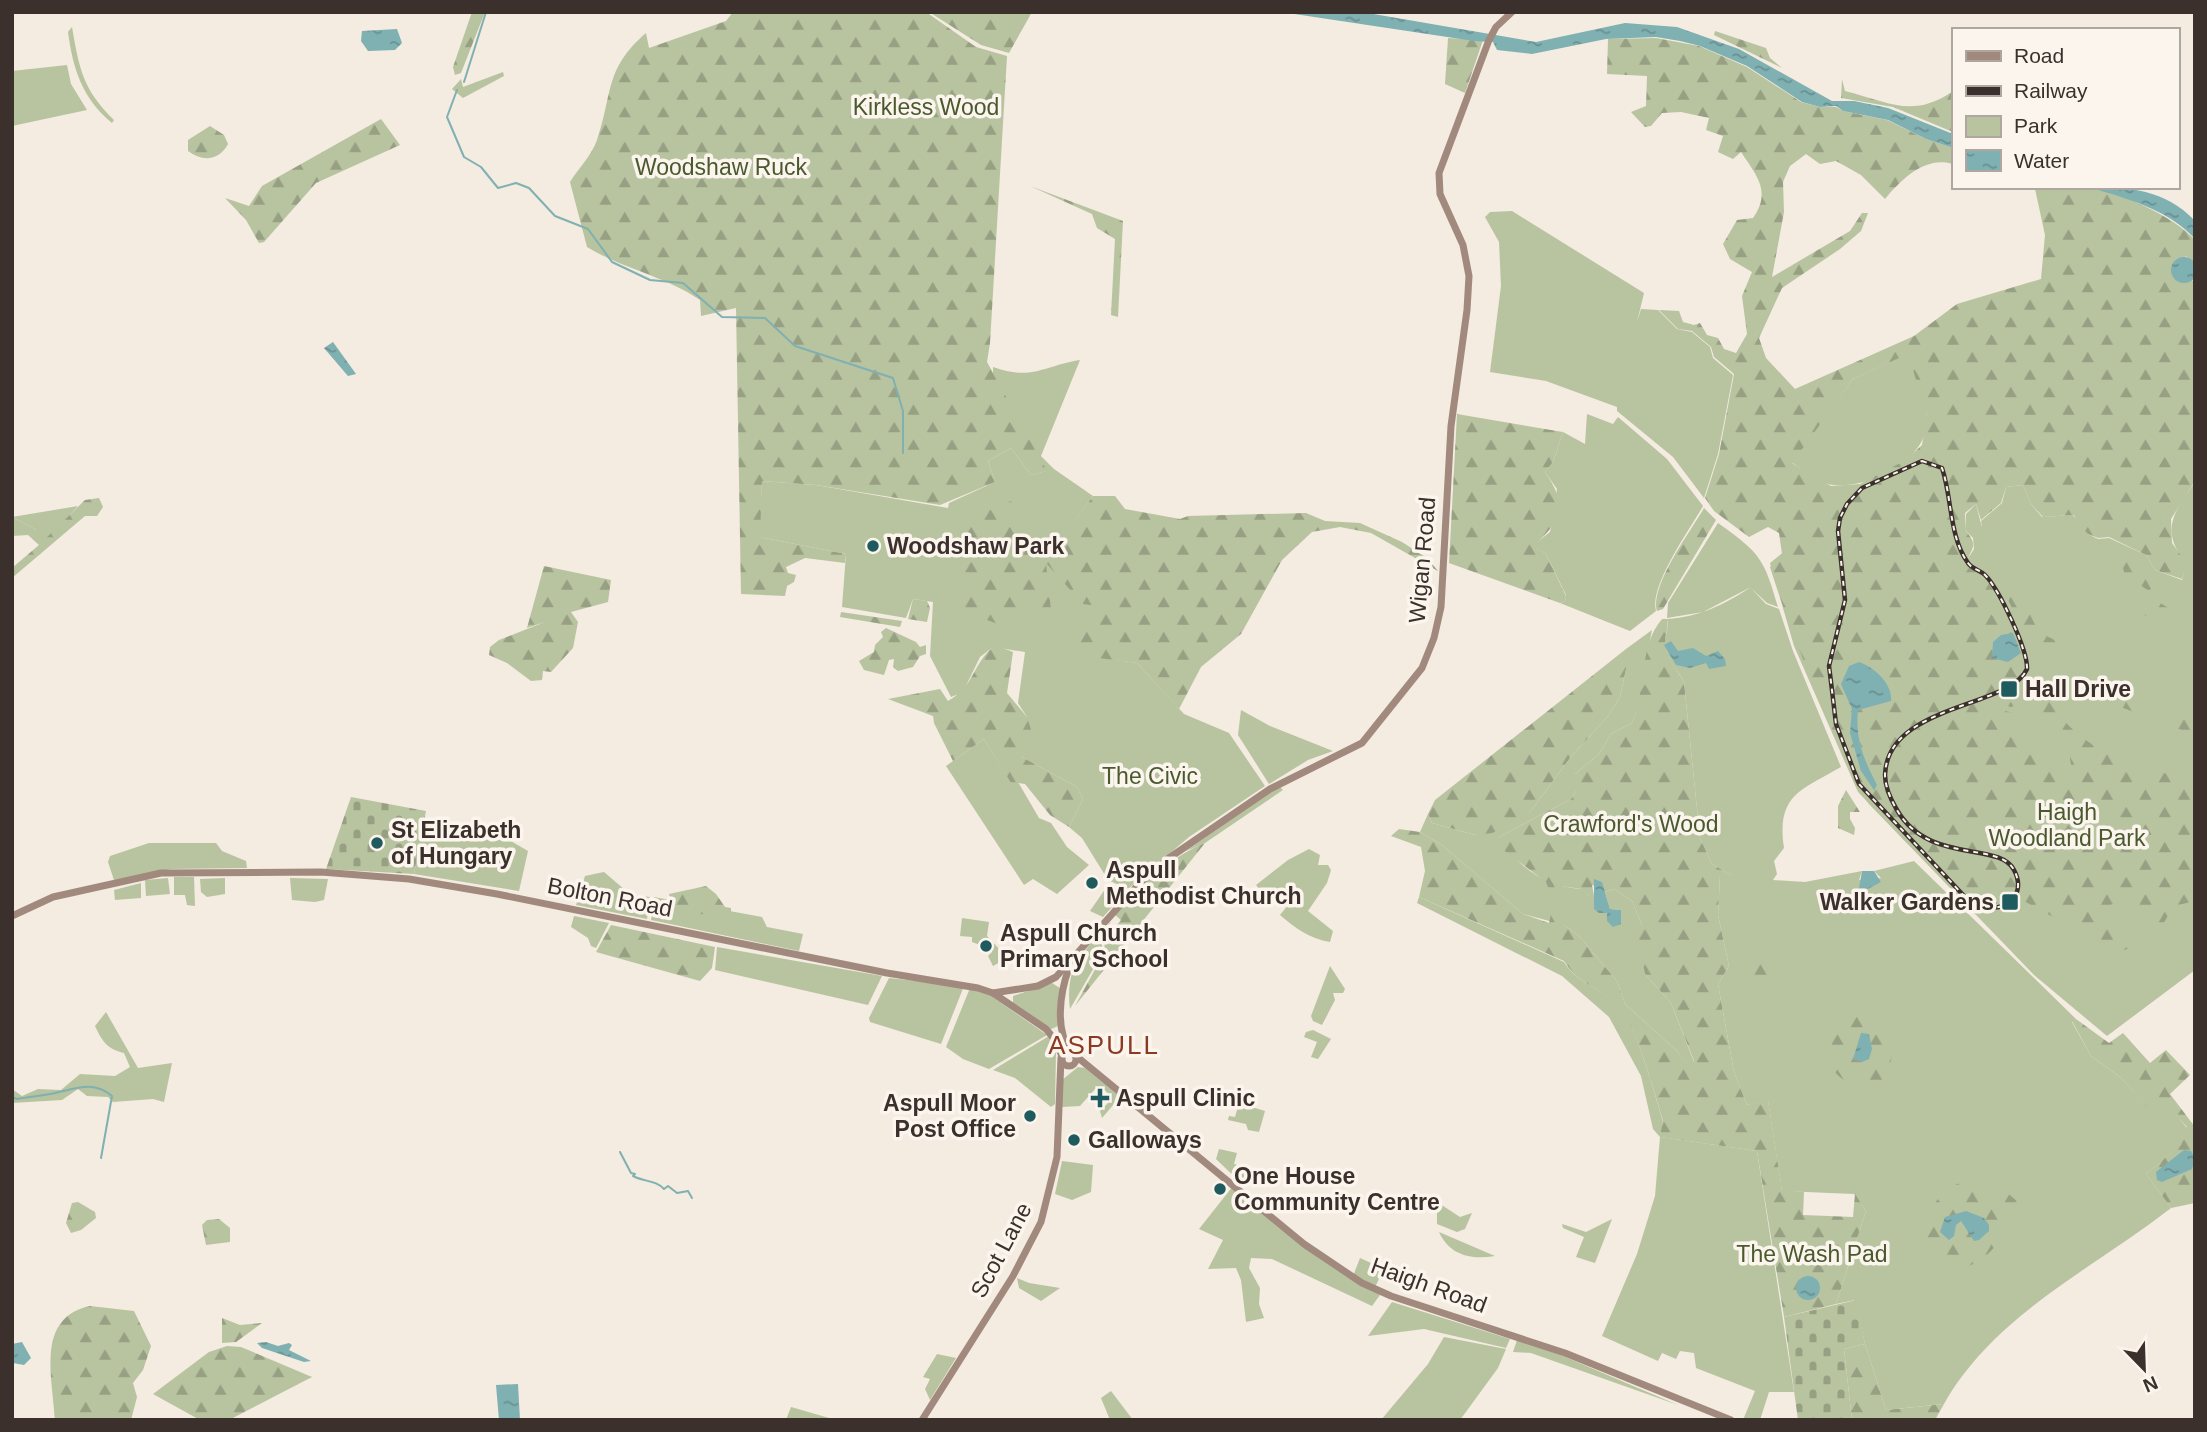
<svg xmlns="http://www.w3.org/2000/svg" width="2207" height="1432" viewBox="0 0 2207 1432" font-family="Helvetica,sans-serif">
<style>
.green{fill:#b8c4a0}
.forest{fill:url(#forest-firs);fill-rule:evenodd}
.cemetery{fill:url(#cemetery-stones)}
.water{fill:url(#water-ripples)}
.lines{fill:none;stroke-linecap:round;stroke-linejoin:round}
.stream{stroke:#7fb0b2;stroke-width:2}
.secondary{stroke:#a18a7d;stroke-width:7}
.rail-casing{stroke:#3b302b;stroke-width:4.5}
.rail{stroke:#fbf5ee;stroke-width:2;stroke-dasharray:5;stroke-linecap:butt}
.poi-dot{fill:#1f5a5e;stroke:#fbf5ee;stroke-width:2.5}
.labels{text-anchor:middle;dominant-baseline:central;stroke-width:7;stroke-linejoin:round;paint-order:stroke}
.park-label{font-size:23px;fill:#4a5a2e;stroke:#fbf5ee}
.poi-label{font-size:23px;font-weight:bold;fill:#3b302b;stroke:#fbf5ee;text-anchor:start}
.street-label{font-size:23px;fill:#3b302b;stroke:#fbf5ee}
.quarter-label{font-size:26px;letter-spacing:2px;fill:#8c3b22;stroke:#fbf5ee}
</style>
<defs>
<pattern id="forest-firs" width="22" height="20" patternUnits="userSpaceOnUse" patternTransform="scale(1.75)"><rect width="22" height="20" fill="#b8c4a0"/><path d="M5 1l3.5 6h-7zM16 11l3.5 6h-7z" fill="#97a083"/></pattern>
<pattern id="cemetery-stones" width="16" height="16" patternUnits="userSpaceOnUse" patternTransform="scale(1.75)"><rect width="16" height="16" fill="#b8c4a0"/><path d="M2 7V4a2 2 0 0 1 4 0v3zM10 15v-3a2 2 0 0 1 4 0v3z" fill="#97a083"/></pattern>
<pattern id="water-ripples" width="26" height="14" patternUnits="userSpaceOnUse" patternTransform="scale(1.75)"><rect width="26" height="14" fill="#7fb0b2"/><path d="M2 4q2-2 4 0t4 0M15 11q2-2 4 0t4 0" fill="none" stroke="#699091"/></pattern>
</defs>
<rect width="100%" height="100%" fill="#f4ebe1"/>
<g class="green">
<path d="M72 27C79 68 83 90 114 120L112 123C82 98 73 69 68 32Z"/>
<polygon points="67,65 71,84 87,110 12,126 12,71"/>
<polygon points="1512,211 1644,293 1637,322 1641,309 1658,310 1677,329 1692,332 1710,347 1713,358 1733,375 1718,454 1704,498 1673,457 1617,411 1617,407 1546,381 1490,372 1501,286 1499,242 1485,217 1490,212"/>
<path d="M1909 353C1914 373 1926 396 1927 416 1930 460 1872 488 1834 485 1821 485 1803 469 1791 462L1853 379Z"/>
<path d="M1080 360 1041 456 1054 469 1093 496 1046 561 1108 607 1075 654 1137 663 1184 714 1229 733 1265 786 1189 837 1128 889 1108 880 1082 838 1069 827 1083 799 1077 787 1022 757 1027 717 1018 703 1025 652 993 647 980 657 963 692 951 697 930 656 933 602 913 599 906 618 842 607 846 554 759 537 762 481 816 485 948 508 949 503 995 482 988 461 1011 448 1031 475 1046 471 993 374V367C1032 381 1043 366 1080 360Z"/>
<path d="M1587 414 1613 424 1618 417 1667 459 1703 506C1690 529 1649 586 1656 611L1630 631 1560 603 1565 601 1566 595 1546 554 1532 546 1550 532 1557 489 1545 472 1553 462 1563 432 1585 444Z"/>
<path d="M2195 482V970L2107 1036 2034 975 1858 792 1794 646 1770 563 1785 551 1967 560 1974 549 1973 538 1965 530 1966 514 1976 504 1982 528 1981 521 2002 503 2006 487 2023 485 2031 504 2042 517 2073 515 2088 534 2098 539 2109 538 2146 555 2155 570 2182 580 2186 564C2160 530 2173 513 2195 482Z"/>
<polygon points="78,506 40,547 35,529 12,517"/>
<path d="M1718 523C1760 553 1764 558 1778 607L1767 603 1751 588 1766 604 1779 609 1793 651 1841 767C1801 790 1776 795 1784 848L1774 861 1777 874 1773 880 1805 882 1862 871 1859 880 1881 878 1874 871 1914 861 2076 1019 2072 1022 2091 1056 2120 1077 2161 1121 2174 1112 2187 1128 2183 1144 2146 1174 2171 1208C2093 1269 1995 1314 1944 1404L1886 1410 1865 1344 1855 1300 1836 1304 1866 1211 1854 1194 1782 1191 1768 1101 1747 1105 1734 1072 1718 984 1729 966 1718 915 1720 876 1731 875 1712 864 1700 838 1684 682C1678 670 1668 661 1665 648 1663 638 1670 629 1667 619 1699 617 1724 605 1751 587L1703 612 1667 618 1668 603Z"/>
<path d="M1652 630C1645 662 1645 693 1632 723L1611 734 1599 754 1575 774 1576 791 1571 799 1499 837C1519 868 1545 887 1583 889L1588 896H1594V909L1607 913 1621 924V910L1610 909 1605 892 1614 889 1632 901 1642 925 1645 974 1671 1003 1694 1062 1689 1068 1677 1051 1625 1004 1617 981 1579 936 1564 925 1523 914 1442 845 1420 832 1428 814 1432 823 1475 835 1530 812 1570 758 1608 716 1620 697 1626 669V649Z"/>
<polygon points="1241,710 1270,726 1333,751 1308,760 1269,784 1238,735"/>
<polygon points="984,739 1013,785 1018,782 1039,818 1051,823 1067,847 1089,865 1057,894 1033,879 1024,885 946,766"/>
<polygon points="1279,786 1283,790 1205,843 1186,851"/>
<polygon points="421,837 509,840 528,851 519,891 414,874"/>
<polygon points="149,843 216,843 222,851 246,861 247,868 171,869 114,880 108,862 110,856"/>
<path d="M1309 849 1320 855 1318 865H1328L1331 870 1327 883 1308 911 1333 931 1330 942C1310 939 1295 928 1280 915L1288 905 1261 891 1256 885 1288 860Z"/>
<polygon points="604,872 631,895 650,897 647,919 576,905 585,876"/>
<polygon points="174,877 194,877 195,906 187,905 185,895 174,895"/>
<polygon points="168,878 170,894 146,896 145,880"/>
<polygon points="225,878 225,894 207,897 201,892 200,879"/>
<polygon points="290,878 328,879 324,900 315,902 292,900"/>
<polygon points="141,883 141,898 115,900 114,890"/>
<polygon points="1108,885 1125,893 1103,917 1090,911"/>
<polygon points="654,897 762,917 767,927 803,934 799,951 651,920"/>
<path d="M1419 897 1564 962C1577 984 1605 989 1622 1009 1636 1027 1656 1097 1663 1122L1661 1137 1757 1151 1794 1392H1769L1760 1420H1743L1755 1391 1696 1368 1694 1353 1680 1351 1676 1359 1662 1353 1658 1361 1602 1336 1637 1254 1655 1196 1660 1137 1653 1129 1641 1076 1609 1017 1562 976 1417 903Z"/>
<polygon points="574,916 609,923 596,948 591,946 588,938 571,927"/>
<polygon points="962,918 989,922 987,936 1004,954 1002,961 993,966 988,956 992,952 984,942 980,945 972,942 972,937 960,936"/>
<path d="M1111 921 1101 939 1103 952 1070 1009C1065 963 1083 954 1111 921Z"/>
<polygon points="717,947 882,976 868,1005 715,970"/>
<polygon points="1330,966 1345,989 1343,993 1333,993 1335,1000 1322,1025 1313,1021 1311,1016"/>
<polygon points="889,978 964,986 941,1044 870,1022 869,1018"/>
<polygon points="1052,983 1063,990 1058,1026 1049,1030 1013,1003 1013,996"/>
<polygon points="970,988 990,995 1047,1035 989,1069 963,1059 946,1047"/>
<path d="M106 1012 138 1068 172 1063 164 1102 153 1099 113 1102 108 1097 87 1096 78 1089 62 1100 12 1103V1089L22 1096 38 1089 61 1090 80 1074 115 1076 130 1067 124 1053C107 1049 102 1041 95 1026Z"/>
<polygon points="1313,1030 1331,1039 1318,1059 1311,1057 1317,1042 1304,1037 1306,1032"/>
<polygon points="1049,1036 1056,1053 1055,1104 1051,1107 1015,1078 993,1070"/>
<polygon points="1078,1067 1085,1068 1120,1097 1102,1118 1100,1111 1110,1101 1106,1098 1109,1094 1101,1087 1095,1089 1080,1106 1062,1107 1062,1080"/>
<polygon points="1239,1103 1265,1111 1259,1132 1248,1130 1246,1124 1228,1120 1229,1116 1235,1117"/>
<polygon points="1219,1149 1237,1153 1234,1164 1253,1169 1248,1185 1243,1185 1216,1159"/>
<polygon points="1062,1161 1093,1165 1091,1192 1072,1200 1055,1194"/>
<polygon points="1233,1186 1304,1244 1380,1295 1372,1306 1272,1259 1251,1258 1249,1268 1260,1288 1259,1304 1264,1318 1246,1322 1241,1280 1236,1268 1208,1269 1223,1240 1199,1229"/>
<polygon points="1437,1202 1460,1217 1472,1213 1465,1229 1457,1232 1437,1224"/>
<polygon points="1612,1219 1595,1263 1576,1257 1584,1237 1563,1228 1562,1224 1586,1232"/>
<path d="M1439 1232 1495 1256C1472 1260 1450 1256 1439 1232Z"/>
<polygon points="1360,1258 1384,1269 1375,1287 1353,1276"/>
<polygon points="1017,1278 1029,1283 1060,1288 1041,1301 1019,1288"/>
<polygon points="1392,1302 1510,1339 1506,1348 1424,1329 1368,1336"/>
<polygon points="1444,1337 1506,1349 1498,1368 1460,1420 1381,1420 1428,1364"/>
<polygon points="1517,1340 1542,1347 1678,1405 1531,1353 1513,1352"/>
<polygon points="937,1354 956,1358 930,1400 925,1389 930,1379 923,1377"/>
<polygon points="1111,1391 1133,1420 1110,1420 1101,1398"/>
<polygon points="791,1407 836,1420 786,1420"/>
</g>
<g class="forest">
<polygon points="472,12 485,12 461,73 455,75 453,67"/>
<path d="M733 12H926L976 47 1007 56 990 343 987 362 1047 471 1031 475 1011 448 988 461 995 482 940 505 816 485 762 481 760 537 846 554 845 563 805 558 786 567 788 573 796 575 794 582 787 586 785 596 741 594 736 308 701 316 700 300C665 276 623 269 587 247L570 182C578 169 592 155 597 140 613 94 604 69 646 33L649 48 726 21Z"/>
<polygon points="929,12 1032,12 1009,53 981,45"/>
<polygon points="1715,31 1766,48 1770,58 1782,68 1714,35"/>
<polygon points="1448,38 1483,40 1465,93 1445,84"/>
<path d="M1656 38 1699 46 1747 67 1801 102 1820 107H1836L1843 111 1887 120 1926 139 1953 148V164C1925 156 1902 179 1885 199L1861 175 1836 161 1820 164 1806 154 1790 166 1783 182 1784 212 1772 277 1850 231 1862 213H1868L1861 231 1840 249 1782 288 1759 338 1766 358 1795 389 1914 336 1957 304 2041 279 2045 235 2035 189 2030 187C2048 187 2067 186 2084 187 2116 190 2174 216 2195 240V262L2185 256 2192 281 2195 278V481L2171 519 2172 543 2187 564 2182 579 2155 570 2146 555 2109 537 2098 538 2088 534 2078 524 2074 515 2043 517 2031 504 2023 485 2006 487 2001 503 1981 520 1976 504 1965 513V530C1982 549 1967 548 1968 565 2000 584 2016 630 2024 664 2027 673 2036 676 2039 684 2075 754 2126 761 2195 782V901L2174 906 2163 924 2112 904 2110 906 2131 947 2119 953 2024 901 1988 927 1868 803 1859 791C1827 717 1794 644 1770 567L1782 554 1779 533 1768 527 1749 537 1714 511 1705 498 1719 454 1734 374 1714 357 1711 347 1692 331 1678 329 1659 310 1679 311 1683 322 1694 325 1700 323 1707 335 1718 338 1724 349 1736 353 1747 334 1742 296 1752 272 1730 259 1723 244 1737 220 1753 218C1772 191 1756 175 1741 152L1733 159 1718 152 1723 136 1706 130 1709 118 1681 112 1662 113 1651 126 1645 127 1631 112 1646 106 1647 76 1607 74 1608 39ZM1908 354 1927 415 1922 445 1906 460 1860 484 1831 486 1792 463 1853 379ZM1863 663 1878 672 1891 695 1890 701 1858 710C1855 739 1864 760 1877 785 1839 750 1853 708 1863 663ZM2023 700 2029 711C2043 716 2059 732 2067 746 2072 755 2068 764 2075 773L2070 775 2033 747 2014 737 2025 726 2018 714 1992 708 1993 704 2012 707Z"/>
<polygon points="503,72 504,76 463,98 452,89 461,79 463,87"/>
<path d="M1842 79 1845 91C1889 102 1913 119 1953 91V132L1893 107 1841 98Z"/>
<polygon points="381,119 400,145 316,183 264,242 259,243 246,220 225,198 249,206 262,186"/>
<path d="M210 126 224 135 228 144C219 161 202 162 188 151V140Z"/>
<polygon points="1030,186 1123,221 1118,317 1111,315 1115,239 1097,228 1092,214"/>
<path d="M1457 414 1563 432 1553 462 1545 472C1568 505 1562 521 1533 546L1546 554 1566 596 1565 601 1560 603 1449 563Z"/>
<polygon points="1093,496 1115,496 1125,509 1180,519 1188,516 1306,513 1325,521 1360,523 1402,542 1427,558 1438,571 1371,533 1340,527 1312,532 1282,560 1241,634 1201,667 1179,709 1137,663 1075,655 1069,635 1107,607 1083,604 1046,563 1051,610 1023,616 1013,630 956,608 968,519 1011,501 1045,561"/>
<polygon points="99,498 103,507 97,516 85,516 12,578 12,568 39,545 28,535 12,536 12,517 35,529 41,543 85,500"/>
<path d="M1704 508 1716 520 1663 609 1657 611C1650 585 1691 531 1704 508Z"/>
<polygon points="2128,559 2138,563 2153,586 2149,591 2125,575 2123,568"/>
<polygon points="544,566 611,580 608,602 571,612 578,622 573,648 551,672 543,671 542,680 531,681 507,663 489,655 490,647 499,640 545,622 527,628"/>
<path d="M2000 574 2015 582 2016 593C2027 601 2030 617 2037 628 2043 637 2054 637 2061 645V651L2054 656C2034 650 2000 594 2000 574Z"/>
<polygon points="913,599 927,601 930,608 927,622 908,619"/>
<polygon points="2160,603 2176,612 2171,621 2143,615 2136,609 2154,613"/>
<polygon points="841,612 902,621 900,627 840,617"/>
<path d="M1662 619H1667C1669 628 1665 634 1665 642 1665 657 1677 669 1684 682L1700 838 1712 864 1733 876H1720L1718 915 1729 966 1718 984 1734 1072 1747 1105 1768 1100 1782 1190 1804 1192 1803 1215 1853 1217 1855 1194 1866 1211 1836 1304 1784 1317 1757 1151 1660 1137 1663 1121C1656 1097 1636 1026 1621 1009 1604 989 1577 984 1564 961L1419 897 1425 871 1421 847 1391 836 1399 829 1420 832 1442 845 1523 914 1549 923 1551 914 1562 917 1564 925 1579 936 1617 981 1625 1004 1677 1051 1689 1067 1694 1061 1671 1003 1645 974 1638 938 1642 925 1632 901 1614 889 1605 892 1603 888 1592 885 1594 896H1588L1582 889 1560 886 1550 892 1546 882 1494 843 1499 837 1571 799 1576 791 1570 785 1575 774 1599 754 1611 734 1632 723C1647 689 1638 647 1662 619Z"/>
<polygon points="886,628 916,642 920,647 926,645 926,654 920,656 913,667 898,671 893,667 894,659 889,660 884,675 864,670 859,661 874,652 875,645 883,637 881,632"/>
<path d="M995 645 1013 652 1007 693 1027 717 1033 736 1022 757 1077 787 1083 799 1069 827 1050 815 1025 784 1018 783 1013 786 984 739 953 761 934 723 933 716 888 699 940 689 948 701C976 685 971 665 995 645Z"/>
<polygon points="1626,649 1626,669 1620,697 1608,716 1570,758 1530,812 1513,824 1492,833 1475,835 1432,823 1428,814 1435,800"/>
<polygon points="2070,677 2094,679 2116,697 2139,699 2158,713 2195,721 2195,735 2073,689"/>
<polygon points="1846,790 1860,812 1850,812 1850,819 1855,828 1854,835 1838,828 1838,806"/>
<path d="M1205 843 1075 1006 1104 953 1105 939 1121 920 1115 915C1141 887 1169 857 1205 843Z"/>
<polygon points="706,886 716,894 725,907 731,908 731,912 724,917 672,910 669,894"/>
<polygon points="611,925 715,947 712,968 700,981 596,952"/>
<circle cx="1760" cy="972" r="18"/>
<path d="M1853 1009C1891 1023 1905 1051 1878 1085 1858 1086 1846 1086 1833 1070 1828 1046 1833 1024 1853 1009Z"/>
<polygon points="2076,1019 2109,1043 2123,1033 2150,1063 2166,1050 2190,1075 2170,1094 2195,1127 2195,1203 2171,1208 2146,1174 2182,1144 2175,1136 2187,1127 2174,1113 2161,1122 2120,1077 2091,1056 2072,1021"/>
<path d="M1964 1181 2006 1192 2017 1201C2013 1226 1989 1266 1959 1268 1945 1269 1934 1259 1923 1252L1916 1224 1948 1188Z"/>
<polygon points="78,1202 95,1212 96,1218 81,1230 71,1233 66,1223 72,1203"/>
<polygon points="219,1219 230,1228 230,1242 206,1245 202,1225 207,1220"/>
<path d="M90 1306 134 1311 151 1346 143 1370 133 1383 137 1397 131 1420H55C53 1377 35 1318 90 1306Z"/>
<polygon points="222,1318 240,1325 262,1323 236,1342 222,1343"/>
<polygon points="1865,1344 1886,1410 1944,1404 1935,1420 1852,1420 1844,1349"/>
<polygon points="227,1346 241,1347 312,1377 229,1420 200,1420 153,1394 209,1352"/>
</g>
<g class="cemetery">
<polygon points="351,797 426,811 414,874 326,869"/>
<polygon points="1856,1300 1865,1344 1844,1349 1852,1420 1798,1420 1784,1317"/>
</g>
<g class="water">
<polygon points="1281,12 1362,12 1536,42 1625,23 1677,27 1739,49 1832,101 1854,101 1888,108 1953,134 1953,148 1926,139 1888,120 1843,111 1836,106 1820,107 1802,102 1747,66 1700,46 1680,41 1656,37 1606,39 1532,54 1497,50 1493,42 1474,41"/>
<polygon points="397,29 402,43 395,50 368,51 361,41 362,31"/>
<path d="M2088 187C2129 187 2165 189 2195 221V239C2168 209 2125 198 2088 187Z"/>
<circle cx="2184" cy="270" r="13"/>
<polygon points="333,342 356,374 348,376 324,348"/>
<polygon points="2013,633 2021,653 2008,662 1992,658 1993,642 2001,635"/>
<polygon points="1671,641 1678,651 1693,648 1706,656 1718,651 1725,659 1726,666 1709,669 1706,663 1690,668 1676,665 1664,645"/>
<path d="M1859 662C1874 667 1893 684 1891 701L1858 710C1855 739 1864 760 1877 785L1874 790 1861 771 1850 733 1852 709 1841 684 1849 666Z"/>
<polygon points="1862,871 1874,871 1881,882 1866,890 1859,888"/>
<polygon points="1594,879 1602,882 1610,909 1621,910 1621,924 1613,927 1607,921 1607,913 1599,913 1594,909"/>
<polygon points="1861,1033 1869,1034 1872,1049 1869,1059 1862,1062 1853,1059"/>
<polygon points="2184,1150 2191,1151 2195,1158 2192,1169 2162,1182 2157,1180 2156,1172"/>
<polygon points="1966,1211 1984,1218 1989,1225 1989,1231 1979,1240 1974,1241 1961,1221 1956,1225 1954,1236 1949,1240 1940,1232 1945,1217"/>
<circle cx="1808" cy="1288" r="12"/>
<polygon points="22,1342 31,1358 24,1365 13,1363 12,1344"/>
<polygon points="266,1342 278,1346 289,1343 292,1345 289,1350 311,1361 304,1362 262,1348 257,1343"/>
<polygon points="518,1384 520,1420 499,1420 496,1385"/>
</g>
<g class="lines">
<g class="stream">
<polyline points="464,82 486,12"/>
<polyline points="457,90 447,117 464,157 481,167 498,188 516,183 529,188 555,216 588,229 612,262 650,280 683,283 722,317 765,318 795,346 893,378 903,411 903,453"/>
<path d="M12 1097 17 1099C28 1097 39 1096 50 1094 73 1090 92 1079 112 1096L101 1158"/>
<path d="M620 1152 631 1173 635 1174 633 1176C644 1182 656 1180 664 1189L668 1186 677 1193 688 1191 692 1198"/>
</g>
<g class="secondary">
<polyline points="12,916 53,897 161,873 321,872 409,879 497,894 887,973 978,988 993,993 1046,1029 1055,1040 1062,1056"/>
<path d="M1069 968C1060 992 1054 1032 1072 1052"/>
<polyline points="993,993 1038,986 1056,977 1138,885 1169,858 1270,789 1362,743 1422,668 1434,638 1441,607 1451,426 1467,310 1469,276 1463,245 1440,194 1439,173 1489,40 1496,27 1512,12"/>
<circle cx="1069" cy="1059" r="7"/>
<polyline points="1076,1056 1304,1244 1362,1283 1391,1296 1565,1353 1731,1420"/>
<polyline points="922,1420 1013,1276 1041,1222 1057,1157 1061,1058"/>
</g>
<g class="rail-casing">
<path id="rail" d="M1922 461 1942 468C1952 497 1949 537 1968 563 1972 569 1980 570 1985 575 1999 589 2028 650 2027 669 2010 708 1887 704 1885 775 1885 786 1891 800 1897 810 1929 865 1999 841 2014 870 2031 902 1991 921 1965 897L1859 784 1836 724 1831 682 1829 666 1845 600 1838 531 1840 518 1847 504 1862 488Z"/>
</g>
<use href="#rail" class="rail"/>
</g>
<g class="poi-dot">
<circle cx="873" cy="546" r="7"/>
<rect x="2000" y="680" width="18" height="18" rx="3.5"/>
<circle cx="377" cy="843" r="7"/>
<circle cx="1092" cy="883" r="7"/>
<rect x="2001" y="893" width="18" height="18" rx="3.5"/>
<circle cx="986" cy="946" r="7"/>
<path d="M1096.5 1087.5h7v7h7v7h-7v7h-7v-7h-7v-7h7z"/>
<circle cx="1030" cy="1116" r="7"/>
<circle cx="1074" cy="1140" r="7"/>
<circle cx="1220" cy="1189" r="7"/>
</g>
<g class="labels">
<g class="park-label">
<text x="926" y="107">Kirkless Wood</text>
<text x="721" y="167">Woodshaw Ruck</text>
<text x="1150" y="776">The Civic</text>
<text x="2067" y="812">Haigh<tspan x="2067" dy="26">Woodland Park</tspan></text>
<text x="1631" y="824">Crawford's Wood</text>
<text x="1812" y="1254">The Wash Pad</text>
</g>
<g class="poi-label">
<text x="887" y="546">Woodshaw Park</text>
<text x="2025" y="689">Hall Drive</text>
<text x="391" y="830">St Elizabeth<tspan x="391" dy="26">of Hungary</tspan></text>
<text x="1106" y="870">Aspull<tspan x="1106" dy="26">Methodist Church</tspan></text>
<text x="1994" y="902" text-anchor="end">Walker Gardens</text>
<text x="1000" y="933">Aspull Church<tspan x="1000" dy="26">Primary School</tspan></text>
<text x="1116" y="1098">Aspull Clinic</text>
<text x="1016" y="1103" text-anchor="end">Aspull Moor<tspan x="1016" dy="26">Post Office</tspan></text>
<text x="1088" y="1140">Galloways</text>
<text x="1234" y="1176">One House<tspan x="1234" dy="26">Community Centre</tspan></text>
</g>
<g class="street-label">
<text transform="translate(1422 560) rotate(-85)">Wigan Road</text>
<text transform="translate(610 897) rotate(11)">Bolton Road</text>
<text transform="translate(1001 1250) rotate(-62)">Scot Lane</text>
<text transform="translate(1429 1285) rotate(20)">Haigh Road</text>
</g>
<g class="quarter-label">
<text x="1104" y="1045">ASPULL</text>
</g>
</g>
<rect width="2207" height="1432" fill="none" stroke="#3b302b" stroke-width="28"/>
<rect x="1952" y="28" width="228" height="161" fill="#fbf5ee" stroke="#aea6a0" stroke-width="2"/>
<rect x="1966" y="51" width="35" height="10" fill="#a18a7d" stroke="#aea6a0" stroke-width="2"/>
<text x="2014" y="63" font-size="21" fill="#3b302b">Road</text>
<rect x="1966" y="86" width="35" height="10" fill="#3b302b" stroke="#aea6a0" stroke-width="2"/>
<text x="2014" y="98" font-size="21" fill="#3b302b">Railway</text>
<rect x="1966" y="116" width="35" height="21" fill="#b8c4a0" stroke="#aea6a0" stroke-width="2"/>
<text x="2014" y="133" font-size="21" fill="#3b302b">Park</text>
<rect x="1966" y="150" width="35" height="21" fill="url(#water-ripples)" stroke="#aea6a0" stroke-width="2"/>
<text x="2014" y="168" font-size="21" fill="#3b302b">Water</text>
<g transform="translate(2144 1369) rotate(157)" stroke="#fbf5ee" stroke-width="5" paint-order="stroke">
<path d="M0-5L12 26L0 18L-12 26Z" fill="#3b302b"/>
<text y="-10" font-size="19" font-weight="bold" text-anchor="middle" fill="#3b302b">N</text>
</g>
</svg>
